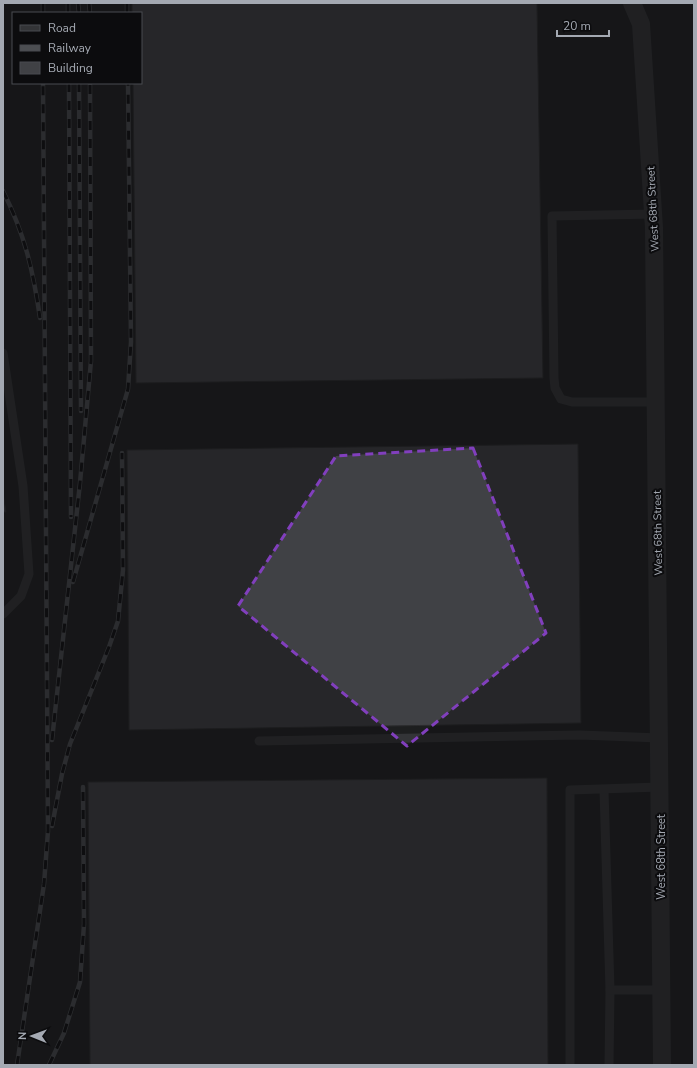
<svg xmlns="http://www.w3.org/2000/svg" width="697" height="1068" viewBox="0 0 697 1068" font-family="'Nunito Sans',sans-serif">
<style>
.built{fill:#1d1e1f;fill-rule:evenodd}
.building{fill:#404145;stroke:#2c2c2e}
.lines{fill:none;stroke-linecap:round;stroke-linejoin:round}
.lane{stroke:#333437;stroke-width:9}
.street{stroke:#333437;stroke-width:18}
.rail-casing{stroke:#4c4e52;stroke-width:4.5}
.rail{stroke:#0c0c0e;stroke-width:3;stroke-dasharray:9;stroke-linecap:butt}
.marked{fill:none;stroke:#813fbd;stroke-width:3;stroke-dasharray:8 5;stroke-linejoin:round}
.labels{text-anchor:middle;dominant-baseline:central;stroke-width:4;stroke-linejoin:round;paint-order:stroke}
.street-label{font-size:11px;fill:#a4a9b2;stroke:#0c0c0e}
</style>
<rect width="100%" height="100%" fill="#111113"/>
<path class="built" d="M3 3H694V1065H3ZM13 13H141V83H13Z"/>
<g class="building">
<polygon points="132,3 537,3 543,378 136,383 133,83 141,83 141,13 132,13"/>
<polygon points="578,444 581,723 129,730 127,450"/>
<polygon points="3,493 6,512 3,512"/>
<polygon points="547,778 548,1065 90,1065 88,782"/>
</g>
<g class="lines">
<g class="lane">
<polyline points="654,214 552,216 554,378 555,388 561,399 572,402 656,402"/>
<polyline points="3,353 23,486 29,574 21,596 3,614"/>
<polyline points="259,741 580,735 660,738"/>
<polyline points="604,790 610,990 609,1065"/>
<polyline points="610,990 661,990"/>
<polyline points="570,1065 570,790 660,787"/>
</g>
<polyline class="street" points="632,3 641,24 654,228 662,1065"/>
<g class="rail-casing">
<g id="rail">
<polyline points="43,3 43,13"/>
<polyline points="68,3 68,13"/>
<polyline points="78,3 79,13"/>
<polyline points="89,3 90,13"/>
<polyline points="127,3 127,13"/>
<polyline points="69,83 71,517"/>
<polyline points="79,83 81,411"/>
<path d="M3 191C25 235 33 270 40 318"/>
<polyline points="73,582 128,389 131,342 128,83"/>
<polyline points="52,740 80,483 91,361 90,83"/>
<polyline points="52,826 62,774 70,744 109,647 118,621 123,570 122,453"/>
<polyline points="17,1065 44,884 48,831 43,83"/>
<polyline points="49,1065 64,1033 80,982 84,924 83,787"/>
</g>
</g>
<use href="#rail" class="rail"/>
</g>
<path d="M0 0H697V1068H0ZM473 448 546 633 407 746 238 606 336 456Z" fill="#111113" fill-opacity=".55" fill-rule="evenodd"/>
<path class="marked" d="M473 448 546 633 407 746 238 606 336 456Z"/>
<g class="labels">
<g class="street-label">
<text transform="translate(653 209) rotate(-93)">West 68th Street</text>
<text transform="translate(658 533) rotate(-91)">West 68th Street</text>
<text transform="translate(661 857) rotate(-90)">West 68th Street</text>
</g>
</g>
<rect width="697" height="1068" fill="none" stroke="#a4a9b2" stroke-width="8"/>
<rect x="12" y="12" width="130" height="72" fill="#0c0c0e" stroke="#494b50"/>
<rect x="20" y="25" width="20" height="6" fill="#333437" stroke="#494b50"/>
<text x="48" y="32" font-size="12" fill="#a4a9b2">Road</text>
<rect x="20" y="45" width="20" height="6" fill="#4c4e52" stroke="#494b50"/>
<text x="48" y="52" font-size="12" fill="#a4a9b2">Railway</text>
<rect x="20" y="62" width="20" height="12" fill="#404145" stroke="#494b50"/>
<text x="48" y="72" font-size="12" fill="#a4a9b2">Building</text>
<g transform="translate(32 1036) rotate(271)" stroke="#0c0c0e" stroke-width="3" paint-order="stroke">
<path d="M0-3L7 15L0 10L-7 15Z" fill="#a4a9b2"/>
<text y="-6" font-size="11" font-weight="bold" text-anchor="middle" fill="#a4a9b2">N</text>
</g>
<path d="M557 30v6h52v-6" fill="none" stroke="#a4a9b2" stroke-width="2"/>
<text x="563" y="30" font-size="12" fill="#a4a9b2" stroke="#0c0c0e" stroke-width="3" paint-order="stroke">20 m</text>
</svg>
